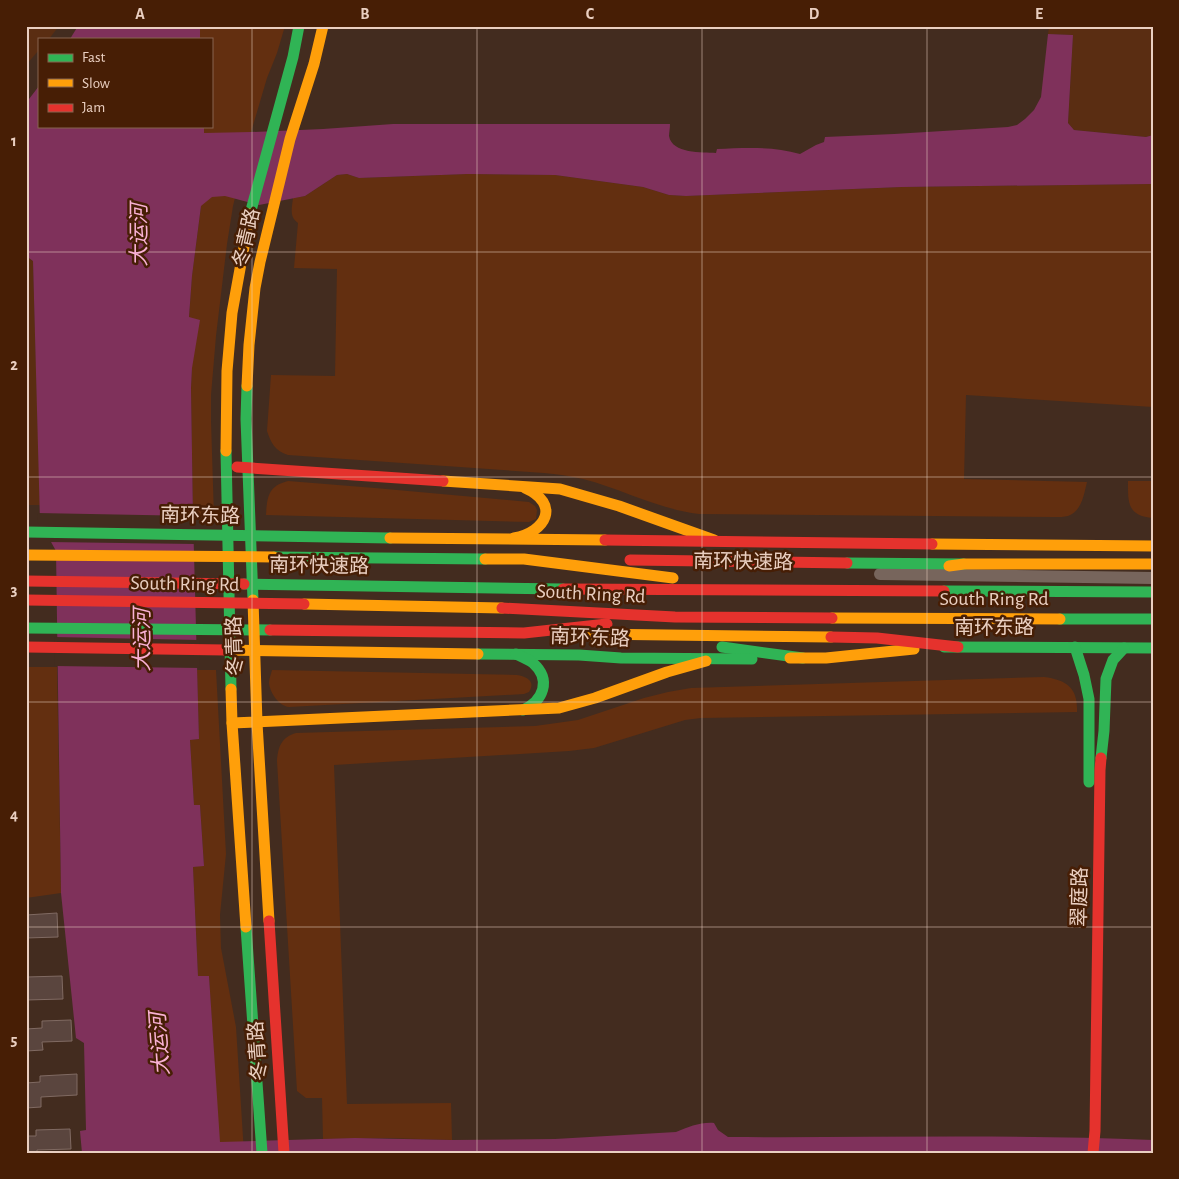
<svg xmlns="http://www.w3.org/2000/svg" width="1179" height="1179" viewBox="0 0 1179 1179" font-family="'Alegreya Sans','Noto Sans SC',sans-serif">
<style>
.built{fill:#5a2d12}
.green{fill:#632f10}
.water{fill:#7f315b}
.pier{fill:#432c1f}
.building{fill:#5a453e;stroke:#806a62}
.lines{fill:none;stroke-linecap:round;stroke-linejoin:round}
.street{stroke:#77655c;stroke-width:12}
.fast{stroke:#30b455;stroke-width:11}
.slow{stroke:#ff9f0a;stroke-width:11}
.jam{stroke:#e5322d;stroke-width:11}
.grid{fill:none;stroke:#eacfc1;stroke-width:1;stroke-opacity:0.55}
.labels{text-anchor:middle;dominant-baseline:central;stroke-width:5;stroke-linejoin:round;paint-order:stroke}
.street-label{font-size:20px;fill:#eacfc1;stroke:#471e05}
.water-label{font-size:21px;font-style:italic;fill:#f9b1d5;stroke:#471e05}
.neatline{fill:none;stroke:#eacfc1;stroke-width:2}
.grid-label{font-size:16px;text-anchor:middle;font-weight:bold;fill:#eacfc1}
</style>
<rect width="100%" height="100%" fill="#432c1f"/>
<g class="built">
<polygon points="26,26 59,26 49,39 39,39 39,50 26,65"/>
<polygon points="1049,26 1153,26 1153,135 1146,137 1074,130 1068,123 1073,35 1048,34"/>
<polygon points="26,256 33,261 40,505 26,505"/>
</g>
<g class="green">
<polygon points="200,26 285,26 277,53 267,78 251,132 233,206 227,244 216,336 211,395 211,421 214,517 193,517 191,388 192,368 189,318 192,276 201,206 204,126 211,126 211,39 200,39"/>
<path d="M347 174 359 178 468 174 555 175 643 187 669 195 686 196 902 187 1153 184V407L966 395 964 479 1087 482C1084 494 1082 511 1068 516 1064 517 1059 517 1055 517L699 514C658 509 622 489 583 479 570 476 557 474 544 473L288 455C275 451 271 443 267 431L271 375 335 376 337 269 294 268 298 223C289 217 292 208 293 198L305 196 337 175Z"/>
<path d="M288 481 375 488 529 502 535 506 537 510 536 519 529 522 266 515C267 497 268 486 288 481Z"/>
<path d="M1128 481H1153V518C1127 516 1128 502 1128 481Z"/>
<polygon points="26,667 57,667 61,893 26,898"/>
<polygon points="197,670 216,670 226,854 220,915 221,948 236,1027 244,1153 219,1142 209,976 198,976 193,867 204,865 200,805 194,805 190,740 199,739"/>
<path d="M272 670 517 675C527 677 536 681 529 692L524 694 289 707C279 706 270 693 269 683 269 679 271 674 272 670Z"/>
<path d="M1044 677C1067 680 1078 688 1077 712L701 718 685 720 594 748 569 751 334 765 347 1104 451 1103 452 1140 388 1138 323 1139 322 1098H306L297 1091 277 761C278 746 282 737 296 733L535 726 578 720 644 698 668 692 691 688Z"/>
</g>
<g class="water">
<polygon points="78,26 200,26 200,39 70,39"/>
<path d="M1048 34 1073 35 1068 123 1074 130 1146 137 1153 135V184L902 187 686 196 669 195 643 187 555 175 468 174 359 178 347 174 337 175 305 196 259 205 225 196 212 197 201 206 192 276 189 317 200 320 192 368 191 388 193 517 199 739 190 740 194 805H200L204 866 193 867 198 976H209L220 1142 355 1138 452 1140 555 1139 676 1132C689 1127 700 1122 714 1123L718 1130 728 1137C870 1138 1011 1134 1153 1140V1153H82L80 1131 86 1130 84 1043 76 1038 61 893 56 551 40 522 33 261 26 256V103L39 86V126H204V133L251 132 323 129 393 124H670C670 128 669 133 669 136 672 154 702 152 716 153L717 149C744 148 773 146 800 154L816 145 824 142 825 137 894 134 1008 127 1017 125 1025 119 1034 110 1041 97Z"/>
</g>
<g class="pier">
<polygon points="37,513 195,516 196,544 48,542 38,523"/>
<polygon points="54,637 199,640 200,668 55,666"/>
</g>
<g class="building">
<polygon points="57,913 58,937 26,938 26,915"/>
<polygon points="62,976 63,999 26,1000 26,977"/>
<polygon points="71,1020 72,1041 42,1042 43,1050 26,1051 26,1029 42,1028 42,1021"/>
<polygon points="77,1074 77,1095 41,1097 41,1107 26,1108 26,1083 40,1082 40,1076"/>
<polygon points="70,1129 71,1149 37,1150 37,1153 26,1153 26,1136 36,1136 36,1130"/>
</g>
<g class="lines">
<polyline class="street" points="880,574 1153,578"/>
<g class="fast">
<polyline points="250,214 293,57 299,26"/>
<polyline points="247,386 246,419 253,600"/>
<polyline points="226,451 231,689"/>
<polyline points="26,532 390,538"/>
<polyline points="274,557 485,559"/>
<polyline points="847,563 964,564"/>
<polyline points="244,584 563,589"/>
<polyline points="944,591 1153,592"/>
<polyline points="1060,619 1153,619"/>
<polyline points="26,628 270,630"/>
<polyline points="722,647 803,658"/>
<polyline points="944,647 1153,648"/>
<polyline points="1075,647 1084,675 1089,699 1089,782"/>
<polyline points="478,654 579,655 621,658 752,659"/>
<path d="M516 654C522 657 528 659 533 663 552 680 543 701 523 710"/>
<polyline points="1101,758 1104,731 1106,679 1113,660 1124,648"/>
<polyline points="246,927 262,1153"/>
</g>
<g class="slow">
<polyline points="247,386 249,345 255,288 260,262 290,139 314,64 323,26"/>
<polyline points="226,451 227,371 232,313 250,214"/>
<polyline points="443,481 560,489 619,506 714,540"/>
<polyline points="390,538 605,540"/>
<path d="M514 538C546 532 561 504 525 488"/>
<polyline points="932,544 1153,546"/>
<polyline points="26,555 274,557"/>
<polyline points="485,559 524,559 673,578"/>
<polyline points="949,566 964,564 1153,564"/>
<polyline points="253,600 257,723 269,921"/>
<polyline points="304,604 502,608"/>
<polyline points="832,618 1060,619"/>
<polyline points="590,634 831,637"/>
<polyline points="225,650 478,654"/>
<polyline points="790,658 826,658 914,649"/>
<polyline points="231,689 232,723 246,927"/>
<polyline points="232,723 559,708 595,698 667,672 706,661"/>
</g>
<g class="jam">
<polyline points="237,467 443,481"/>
<polyline points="605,540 932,544"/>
<polyline points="630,560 847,563"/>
<polyline points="26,581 244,584"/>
<polyline points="563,589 944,591"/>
<polyline points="26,600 304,604"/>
<polyline points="502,608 675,617 832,618"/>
<polyline points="270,630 524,633 607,624"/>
<polyline points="831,637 877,638 958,647"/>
<polyline points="26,647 225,650"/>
<polyline points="269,921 284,1153"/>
<polyline points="1093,1153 1095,1131 1100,770 1101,758"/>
</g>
</g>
<path class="grid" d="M252 26V1153M477 26V1153M702 26V1153M927 26V1153M26 252H1153M26 477H1153M26 702H1153M26 927H1153"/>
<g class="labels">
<g class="street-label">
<text transform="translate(247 238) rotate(-77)">冬青路</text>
<text transform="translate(200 516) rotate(1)">南环东路</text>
<text transform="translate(743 562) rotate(1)">南环快速路</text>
<text transform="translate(319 566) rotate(1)">南环快速路</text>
<text transform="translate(185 584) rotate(1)">South Ring Rd</text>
<text transform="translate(591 594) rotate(3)">South Ring Rd</text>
<text x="994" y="599">South Ring Rd</text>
<text x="994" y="628">南环东路</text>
<text transform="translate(590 638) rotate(2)">南环东路</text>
<text transform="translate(235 646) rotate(-92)">冬青路</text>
<text transform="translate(1080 897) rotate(-89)">翠庭路</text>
<text transform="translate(258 1051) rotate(-94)">冬青路</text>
</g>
<g class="water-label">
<text transform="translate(139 235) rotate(-90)">大运河</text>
<text transform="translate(142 640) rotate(-90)">大运河</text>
<text transform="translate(160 1044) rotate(-94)">大运河</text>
</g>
</g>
<rect width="1179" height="1179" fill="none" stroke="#471e05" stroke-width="55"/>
<rect x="38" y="38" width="175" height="90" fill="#471e05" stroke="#886550"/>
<rect x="48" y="54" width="25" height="8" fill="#30b455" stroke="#886550"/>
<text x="82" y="62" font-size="15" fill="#eacfc1">Fast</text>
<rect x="48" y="79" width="25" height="8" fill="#ff9f0a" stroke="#886550"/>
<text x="82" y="88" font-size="15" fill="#eacfc1">Slow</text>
<rect x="48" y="104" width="25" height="8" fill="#e5322d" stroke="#886550"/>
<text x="82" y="112" font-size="15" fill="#eacfc1">Jam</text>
<rect x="28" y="28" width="1124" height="1124" class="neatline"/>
<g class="grid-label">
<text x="140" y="19">A</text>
<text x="365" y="19">B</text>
<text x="590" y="19">C</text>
<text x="814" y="19">D</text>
<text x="1039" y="19">E</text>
<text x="14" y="146">1</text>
<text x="14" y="370">2</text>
<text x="14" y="595">3</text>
<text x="14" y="820">4</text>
<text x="14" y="1045">5</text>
</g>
</svg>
